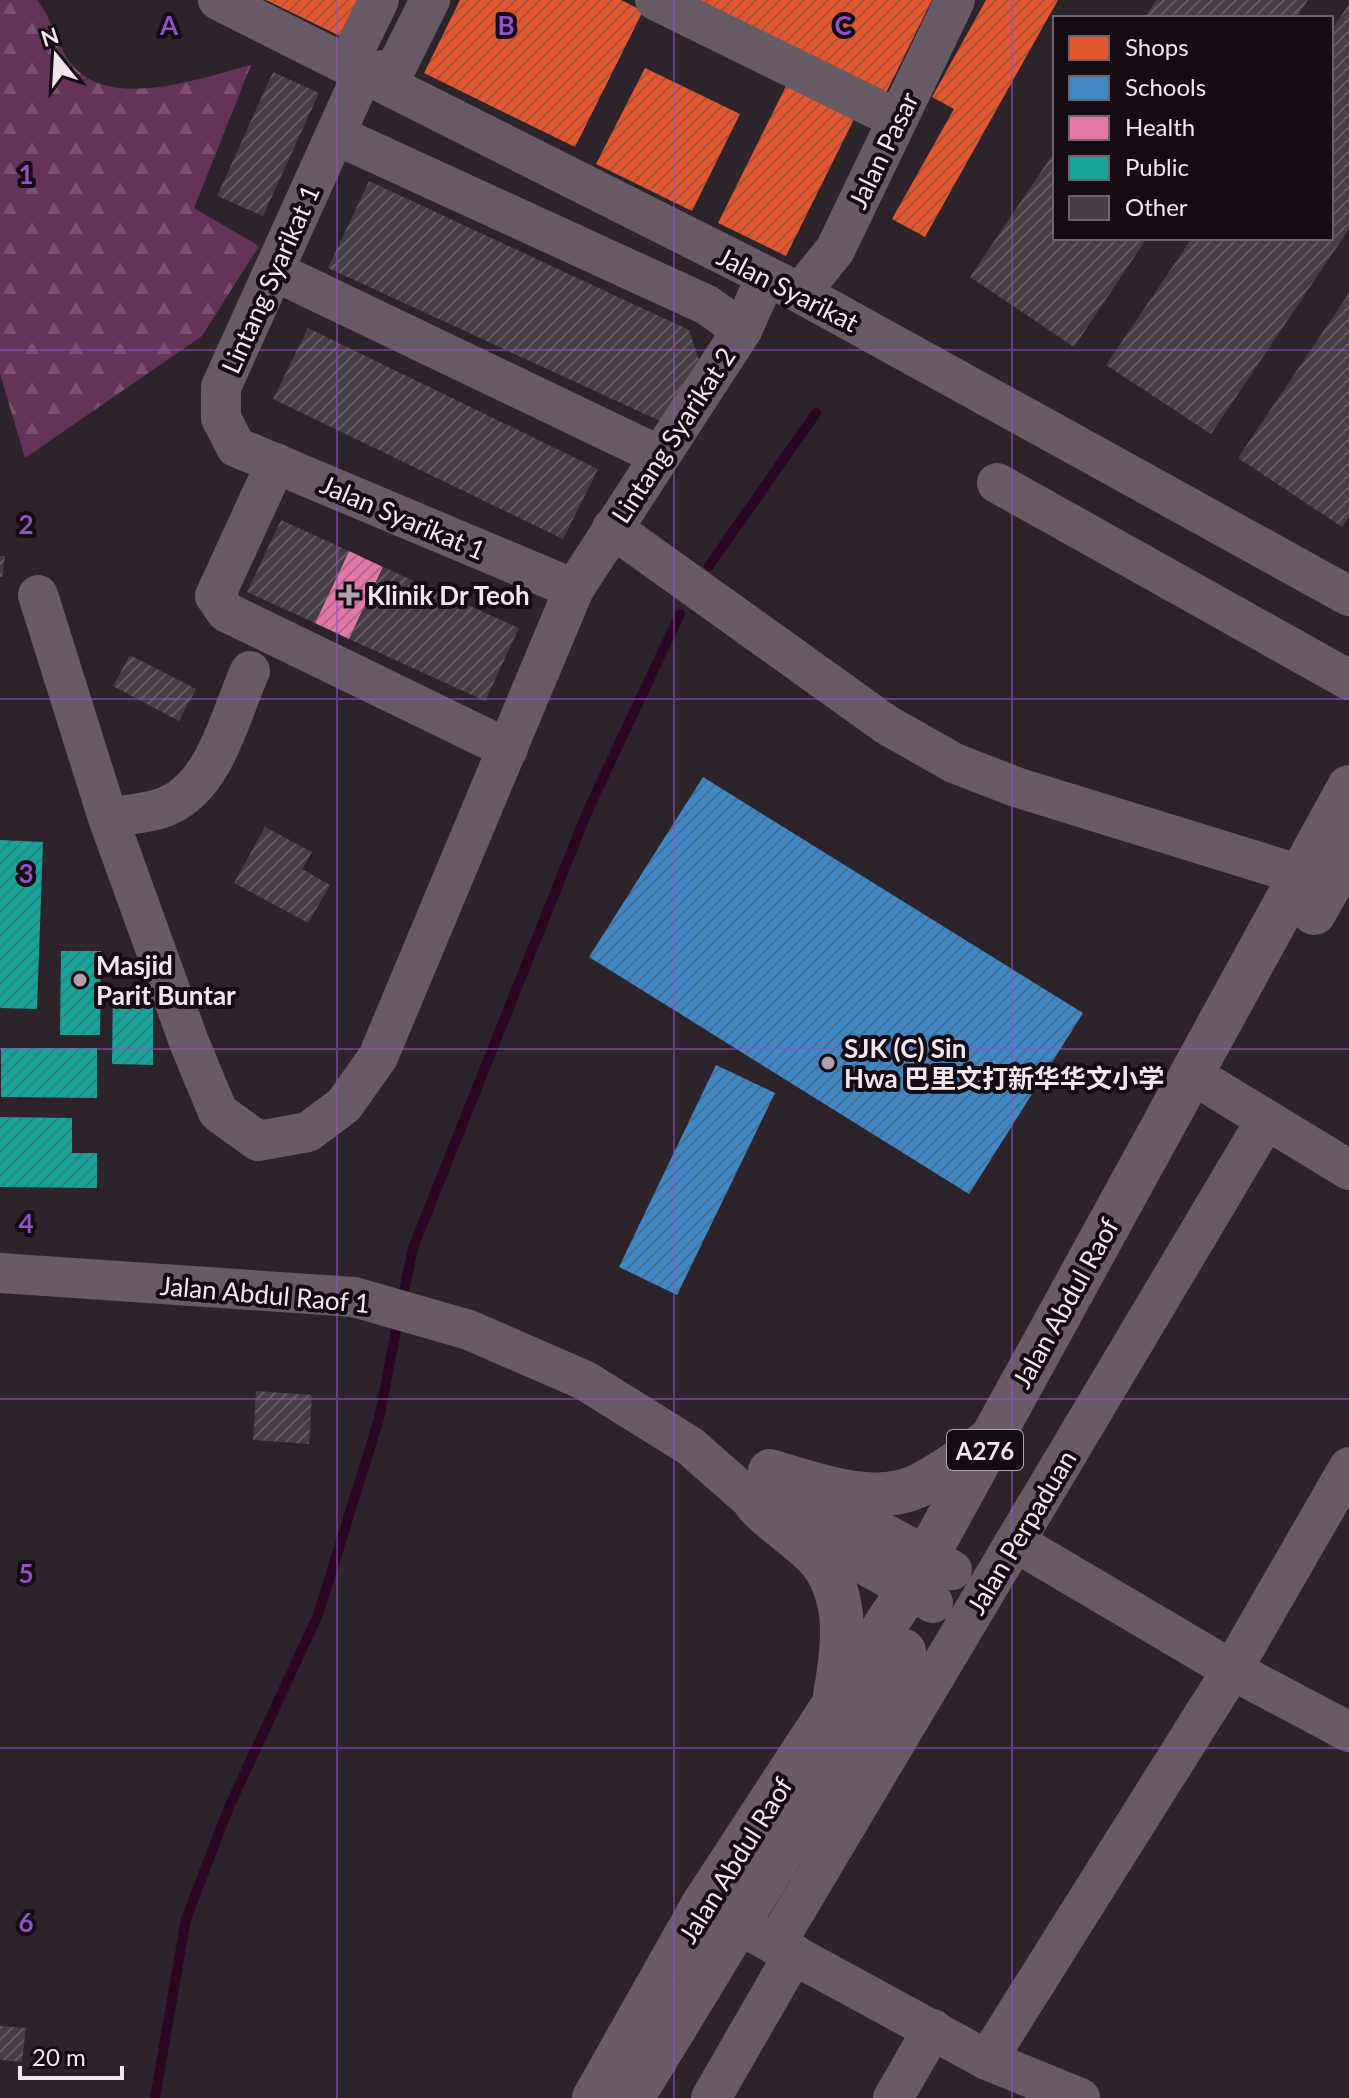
<svg xmlns="http://www.w3.org/2000/svg" width="1349" height="2098" viewBox="0 0 1349 2098" font-family="Lato,'Noto Sans SC',sans-serif">
<style>
.forest{fill:url(#forest-firs)}
.shops{fill:url(#shops-hatch)}
.schools{fill:url(#schools-hatch)}
.health{fill:url(#health-hatch)}
.public{fill:url(#public-hatch)}
.lines{fill:none;stroke-linecap:round;stroke-linejoin:round}
.stream{stroke:#2a0624;stroke-width:10}
.building{fill:url(#building-hatch)}
.minor{stroke:#695b66;stroke-width:40}
.major{stroke:#6b5b67;stroke-width:44}
.grid{fill:none;stroke:#9351c9;stroke-width:2;stroke-opacity:0.55}
.poi-dot{fill:#aea3aa;stroke:#140c12;stroke-width:3}
.labels{text-anchor:middle;dominant-baseline:central;stroke-width:8;stroke-linejoin:round;paint-order:stroke}
.shield{fill:#140c12;stroke:#b0a5ad;stroke-width:2}
.shield-label{font-size:24px;font-weight:bold;fill:#f3e7ef}
.street-label{font-size:26px;fill:#f3e7ef;stroke:#140c12}
.poi-label{font-size:26px;font-weight:bold;fill:#f3e7ef;stroke:#140c12;text-anchor:start}
.grid-label{font-size:26px;text-anchor:middle;font-weight:bold;fill:#9351c9;stroke:#140c12;stroke-width:8;stroke-linejoin:round;paint-order:stroke}
</style>
<defs>
<pattern id="forest-firs" width="22" height="20" patternUnits="userSpaceOnUse" patternTransform="scale(2)"><rect width="22" height="20" fill="#643359"/><path d="M5 1l3.5 6h-7zM16 11l3.5 6h-7z" fill="#7b5171"/></pattern>
<pattern id="shops-hatch" width="6" height="6" patternUnits="userSpaceOnUse" patternTransform="scale(2)"><rect width="6" height="6" fill="#e4572e"/><path d="M-1 1l2-2M0 6l6-6M5 7l2-2" fill="none" stroke="#ae5137"/></pattern>
<pattern id="schools-hatch" width="6" height="6" patternUnits="userSpaceOnUse" patternTransform="scale(2)"><rect width="6" height="6" fill="#3f88c5"/><path d="M-1 1l2-2M0 6l6-6M5 7l2-2" fill="none" stroke="#427199"/></pattern>
<pattern id="health-hatch" width="6" height="6" patternUnits="userSpaceOnUse" patternTransform="scale(2)"><rect width="6" height="6" fill="#e377a8"/><path d="M-1 1l2-2M0 6l6-6M5 7l2-2" fill="none" stroke="#b5688b"/></pattern>
<pattern id="public-hatch" width="6" height="6" patternUnits="userSpaceOnUse" patternTransform="scale(2)"><rect width="6" height="6" fill="#17a398"/><path d="M-1 1l2-2M0 6l6-6M5 7l2-2" fill="none" stroke="#268780"/></pattern>
<pattern id="building-hatch" width="6" height="6" patternUnits="userSpaceOnUse" patternTransform="scale(2)"><rect width="6" height="6" fill="#453d43"/><path d="M-1 1l2-2M0 6l6-6M5 7l2-2" fill="none" stroke="#60595e"/></pattern>
</defs>
<rect width="100%" height="100%" fill="#2d242b"/>
<path class="forest" d="M0 0H37C54 20 58 53 77 70 117 109 204 77 251 65L194 208 259 246 202 336 25 458 0 374Z"/>
<g class="shops">
<polygon points="266,0 357,0 340,36"/>
<polygon points="460,0 621,0 643,11 575,147 424,73"/>
<polygon points="669,0 932,0 881,103"/>
<polygon points="986,0 1058,0 925,237 892,219 954,109 932,97"/>
<polygon points="645,68 740,114 692,211 596,164"/>
<polygon points="789,80 857,113 786,256 718,223"/>
</g>
<g class="schools">
<polygon points="703,777 1083,1013 969,1194 589,957"/>
<polygon points="716,1065 775,1093 677,1295 619,1267"/>
</g>
<polygon class="health" points="349,551 383,567 349,639 315,623"/>
<g class="public">
<polygon points="0,840 43,842 37,1009 0,1008"/>
<polygon points="61,951 101,951 100,1035 60,1035"/>
<polygon points="113,990 153,990 153,1065 112,1064"/>
<polygon points="1,1048 97,1048 97,1098 1,1097"/>
<polygon points="0,1117 72,1118 72,1153 97,1153 97,1188 0,1187"/>
</g>
<g class="lines">
<g class="stream">
<polyline points="709,566 816,413"/>
<polyline points="402,1301 413,1248 588,810 680,614"/>
<polyline points="155,2098 186,1919 229,1807 318,1615 379,1419 398,1320"/>
</g>
</g>
<g class="building">
<polygon points="1157,0 1308,0 1296,18 1144,18"/>
<polygon points="1349,4 1349,229 1211,434 1106,365 1192,238 1331,238 1331,31"/>
<polygon points="273,72 319,93 263,216 217,196"/>
<polygon points="1055,151 1055,238 1147,238 1074,347 970,277"/>
<polygon points="369,181 689,330 699,360 660,421 328,268"/>
<polygon points="1349,293 1349,517 1342,527 1238,458"/>
<polygon points="308,328 598,469 563,539 273,399"/>
<polygon points="281,520 349,551 315,623 247,592"/>
<polygon points="0,556 5,556 2,577 0,577"/>
<polygon points="383,567 519,628 485,701 349,639"/>
<polygon points="130,655 196,689 179,721 113,686"/>
<polygon points="265,827 312,852 302,869 330,885 308,923 234,883"/>
<polygon points="256,1391 312,1395 309,1444 253,1440"/>
<polygon points="0,2026 26,2028 22,2062 0,2060"/>
</g>
<g class="lines">
<g class="minor">
<polyline points="218,0 800,293 1349,596"/>
<polyline points="379,0 355,49 363,73 396,68 430,0"/>
<polyline points="655,0 897,119"/>
<polyline points="363,73 221,387 221,418 236,447 574,589"/>
<polyline points="336,135 707,305 742,330"/>
<polyline points="274,271 660,456"/>
<polyline points="800,293 835,250 955,0"/>
<polyline points="276,463 215,596 226,612 508,749"/>
<polyline points="997,483 1349,680"/>
<polyline points="612,528 887,725 954,763 1016,787 1301,875"/>
<polyline points="38,595 108,818 189,1042 218,1112 258,1141 308,1132 344,1105 378,1057 574,589 742,330 766,277"/>
<path d="M108 818C127 814 151 814 169 805 216 784 230 715 250 671"/>
<polyline points="1213,1087 1349,1170"/>
<polyline points="0,1273 354,1297 469,1330 584,1380 690,1446 756,1504 933,1603"/>
<polyline points="802,1489 952,1570"/>
<polyline points="1015,1542 1232,1670 1349,1732"/>
<polyline points="752,1932 987,2060 1080,2098"/>
<polyline points="775,1945 1266,1120"/>
<polyline points="987,2060 1232,1670 1349,1467"/>
<polyline points="711,2098 794,1954"/>
<polyline points="893,2098 933,2029"/>
</g>
<g class="major">
<polyline points="1314,913 1349,852"/>
<path d="M770 1471C814 1484 873 1507 918 1486 942 1474 965 1457 987 1442"/>
<path d="M756 1504C774 1524 805 1542 821 1562 850 1600 843 1651 835 1695"/>
<polyline points="594,2098 704,1903 909,1589 1349,787"/>
<polyline points="632,2098 904,1651"/>
</g>
</g>
<path class="grid" d="M337 0V2098M674 0V2098M1012 0V2098M0 350H1349M0 699H1349M0 1049H1349M0 1399H1349M0 1748H1349"/>
<g class="poi-dot">
<path d="M345 583h8v8h8v8h-8v8h-8v-8h-8v-8h8z"/>
<circle cx="80" cy="980" r="8"/>
<circle cx="828" cy="1063" r="8"/>
</g>
<g class="labels">
<rect class="shield" x="947" y="1430" width="76" height="40" rx="6"/>
<g class="shield-label">
<text x="985" y="1450">A276</text>
</g>
<g class="street-label">
<text transform="translate(883 150) rotate(-64)">Jalan Pasar</text>
<text transform="translate(270 279) rotate(-66)">Lintang Syarikat 1</text>
<text transform="translate(788 289) rotate(27)">Jalan Syarikat</text>
<text transform="translate(673 435) rotate(-57)">Lintang Syarikat 2</text>
<text transform="translate(403 517) rotate(23)">Jalan Syarikat 1</text>
<text transform="translate(265 1294) rotate(5)">Jalan Abdul Raof 1</text>
<text transform="translate(1065 1303) rotate(-61)">Jalan Abdul Raof</text>
<text transform="translate(1021 1532) rotate(-59)">Jalan Perpaduan</text>
<text transform="translate(735 1860) rotate(-58)">Jalan Abdul Raof</text>
</g>
<g class="poi-label">
<text x="367" y="595">Klinik Dr Teoh</text>
<text x="96" y="965">Masjid<tspan x="96" dy="30">Parit Buntar</tspan></text>
<text x="844" y="1048">SJK (C) Sin<tspan x="844" dy="30">Hwa 巴里文打新华华文小学</tspan></text>
</g>
</g>
<g class="grid-label">
<text x="169" y="35">A</text>
<text x="506" y="35">B</text>
<text x="843" y="35">C</text>
<text x="26" y="184">1</text>
<text x="26" y="534">2</text>
<text x="26" y="883">3</text>
<text x="26" y="1233">4</text>
<text x="26" y="1583">5</text>
<text x="26" y="1932">6</text>
</g>
<rect x="1053" y="16" width="280" height="224" fill="#140c12" stroke="#6d646a" stroke-width="2"/>
<rect x="1069" y="36" width="40" height="24" fill="#e4572e" stroke="#6d646a" stroke-width="2"/>
<text x="1125" y="56" font-size="24" fill="#f3e7ef">Shops</text>
<rect x="1069" y="76" width="40" height="24" fill="#3f88c5" stroke="#6d646a" stroke-width="2"/>
<text x="1125" y="96" font-size="24" fill="#f3e7ef">Schools</text>
<rect x="1069" y="116" width="40" height="24" fill="#e377a8" stroke="#6d646a" stroke-width="2"/>
<text x="1125" y="136" font-size="24" fill="#f3e7ef">Health</text>
<rect x="1069" y="156" width="40" height="24" fill="#17a398" stroke="#6d646a" stroke-width="2"/>
<text x="1125" y="176" font-size="24" fill="#f3e7ef">Public</text>
<rect x="1069" y="196" width="40" height="24" fill="#453d43" stroke="#6d646a" stroke-width="2"/>
<text x="1125" y="216" font-size="24" fill="#f3e7ef">Other</text>
<g transform="translate(56 56) rotate(342)" stroke="#140c12" stroke-width="6" paint-order="stroke">
<path d="M0-6L14 30L0 20L-14 30Z" fill="#f3e7ef"/>
<text y="-12" font-size="22" font-weight="bold" text-anchor="middle" fill="#f3e7ef">N</text>
</g>
<path d="M20 2066v12h102v-12" fill="none" stroke="#f3e7ef" stroke-width="4"/>
<text x="32" y="2066" font-size="24" fill="#f3e7ef" stroke="#140c12" stroke-width="6" paint-order="stroke">20 m</text>
</svg>
